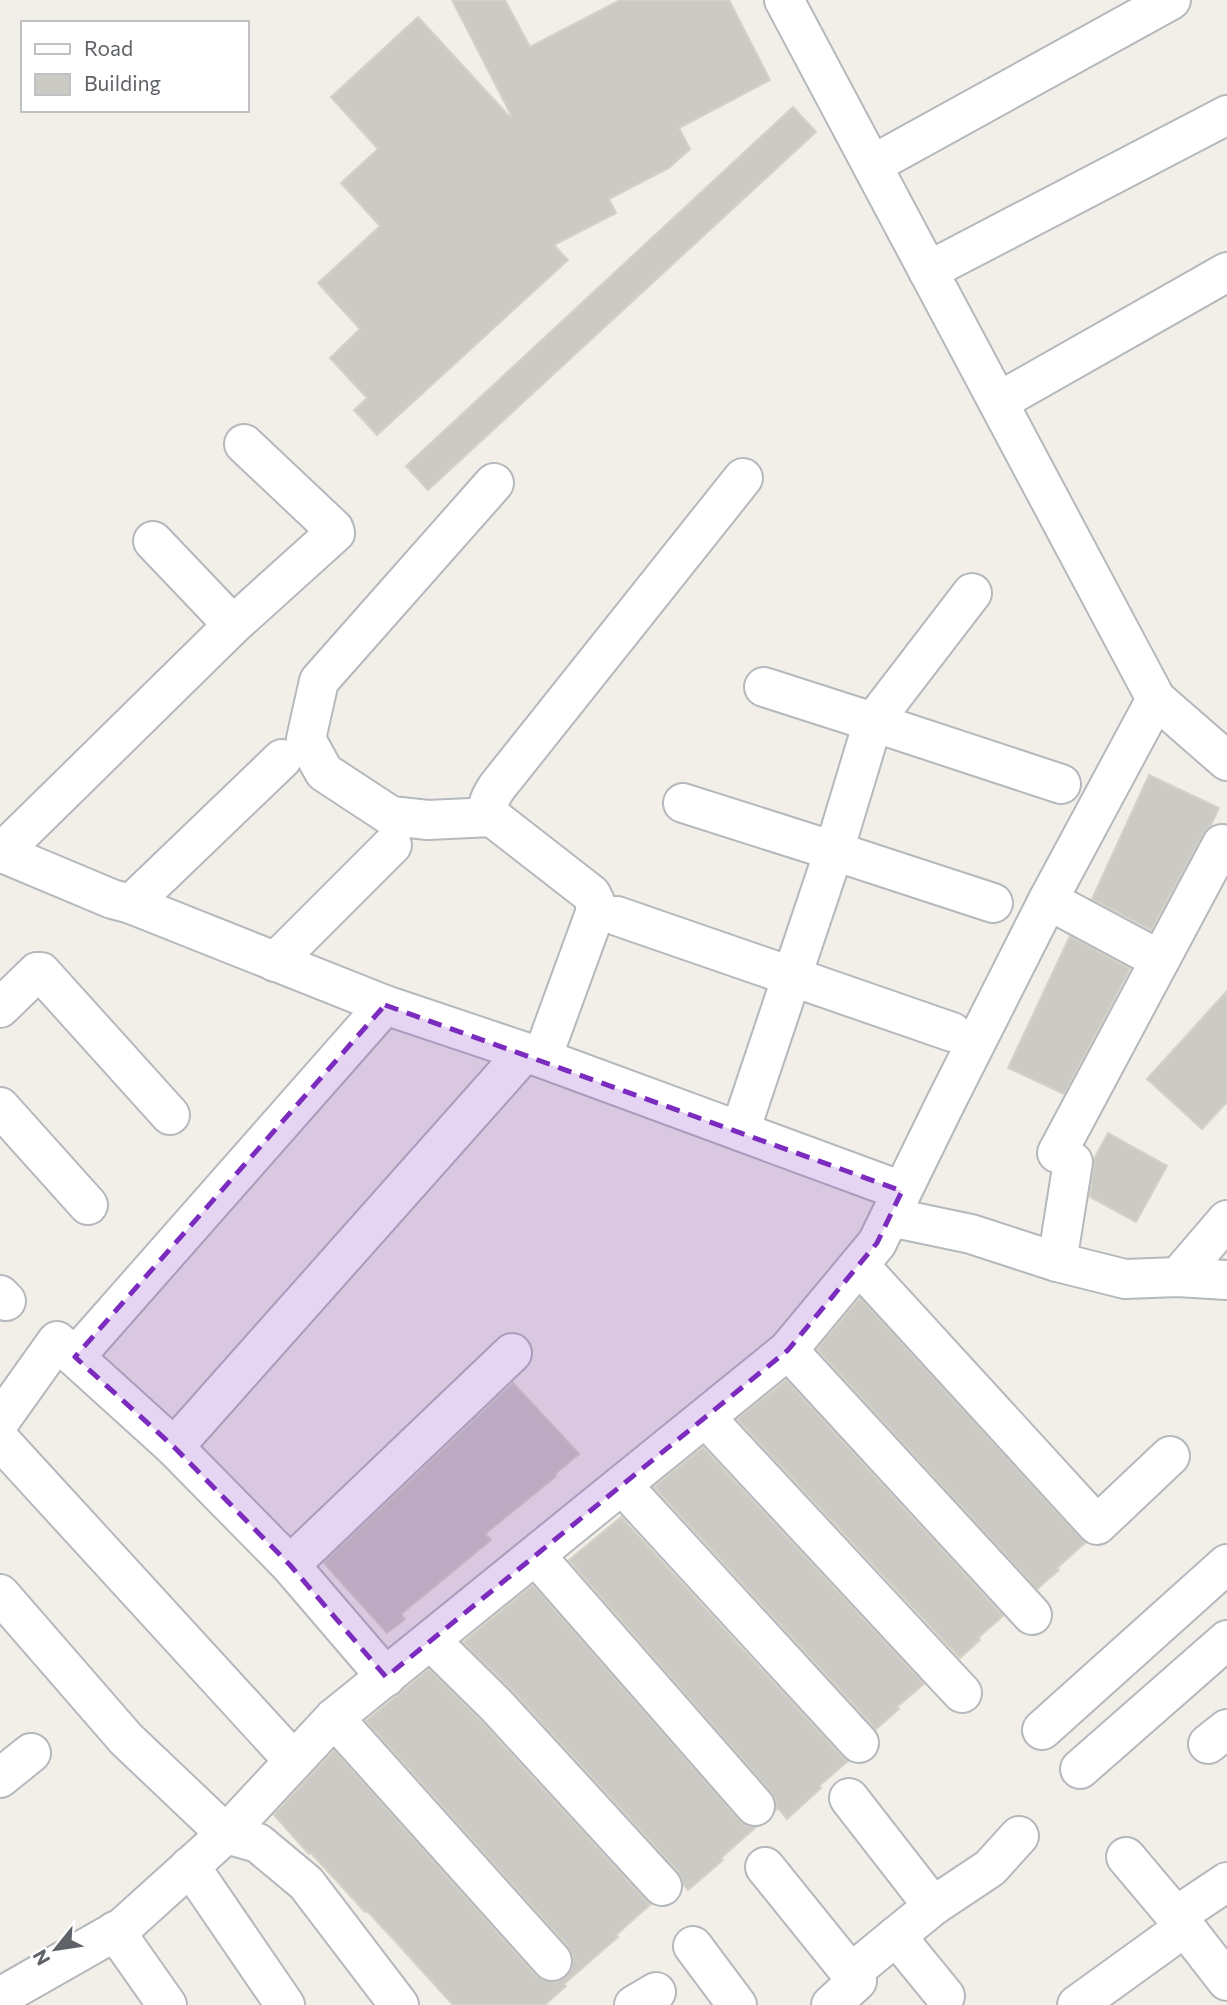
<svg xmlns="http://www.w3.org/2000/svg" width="1227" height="2005" viewBox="0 0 1227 2005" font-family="Commissioner,sans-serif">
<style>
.building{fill:#cccac5;stroke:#d6d1c6;stroke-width:2}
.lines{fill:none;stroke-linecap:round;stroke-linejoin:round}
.minor-casing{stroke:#b5b8bc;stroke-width:42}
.minor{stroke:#fff;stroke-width:38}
.marked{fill:#7b2cbf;fill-opacity:0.2;stroke:#7b2cbf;stroke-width:5;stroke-dasharray:14 9;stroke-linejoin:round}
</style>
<rect width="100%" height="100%" fill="#f1efe8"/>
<g class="building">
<polygon points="452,0 505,0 530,47 620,0 729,0 770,80 679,128 690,149 669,168 609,199 616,213 554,245 568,260 377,435 354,410 367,398 330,358 360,329 318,283 380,226 341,183 378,149 331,97 418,17 509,116 511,115"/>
<polygon points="793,107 816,132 428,490 406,466"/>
<polygon points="1149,775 1219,808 1211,825 1203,834 1151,930 1092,899"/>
<polygon points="1070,936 1130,969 1064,1094 1008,1068"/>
<polygon points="1227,991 1227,1102 1202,1129 1147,1079"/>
<polygon points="1108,1133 1167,1166 1136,1222 1090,1197 1094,1159"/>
<polygon points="860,1298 1085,1543 1057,1568 1059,1570 1037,1589 817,1349"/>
<polygon points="786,1380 1003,1616 978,1638 980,1640 960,1658 737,1419"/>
<polygon points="513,1383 579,1454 555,1474 556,1476 485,1534 491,1540 401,1614 405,1619 387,1633 324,1563"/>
<polygon points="703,1447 924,1684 897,1707 899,1709 876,1729 654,1487"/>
<polygon points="621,1517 843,1758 848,1761 819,1786 821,1788 787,1819 778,1808 776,1810 776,1801 771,1792 569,1560"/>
<polygon points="533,1585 739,1820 747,1826 756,1827 721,1858 723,1860 688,1890 683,1884 678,1871 512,1690 463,1642"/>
<polygon points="429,1669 480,1720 646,1901 651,1904 616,1935 618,1937 564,1984 566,1986 545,2005 453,2005 395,1941 367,1911 365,1912 311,1853 309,1854 274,1815 334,1750 536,1976 545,1981 556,1982 567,1977 572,1968 573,1957 568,1946 366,1721"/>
</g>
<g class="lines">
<g class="minor-casing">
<g id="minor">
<polyline points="784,0 1156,699 1227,761"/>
<polyline points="872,165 1171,0"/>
<polyline points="928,271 1227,115"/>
<polyline points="998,402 1227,272"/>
<polyline points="153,541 233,625"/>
<polyline points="764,687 873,722 972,593"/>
<polyline points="683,803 834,851 873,722 1061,784"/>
<polyline points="492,817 428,820 391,816 324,772 306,739 319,681 494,483"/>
<polyline points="0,852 112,899 131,904 385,1005 525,1052 902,1191"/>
<polyline points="0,854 233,625 335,533 334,529 244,444"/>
<polyline points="1048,900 1160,960"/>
<polyline points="131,904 282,759"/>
<polyline points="617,916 952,1032"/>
<polyline points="275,962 392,845"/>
<polyline points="0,1008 37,972 41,972 170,1115"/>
<path d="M542 1058 595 913V902L591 894 492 817C485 805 490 798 497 787L743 478"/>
<polyline points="0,1107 88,1205"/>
<polyline points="740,1131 834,851 993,903"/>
<polyline points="1057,1153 1222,844"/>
<polyline points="890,1217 971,1234 1057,1262 1125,1279 1178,1277 1227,1280"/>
<polyline points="1057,1262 1073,1162"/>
<polyline points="859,1265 1097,1525 1170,1456"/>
<polyline points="1178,1277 1227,1220"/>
<polyline points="0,1295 6,1301"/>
<polyline points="788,1350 1032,1615"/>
<polyline points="75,1357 385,1005"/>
<polyline points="706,1418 962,1693"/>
<polyline points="0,1421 57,1341 174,1447 290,1565 386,1677"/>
<polyline points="0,1440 294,1761"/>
<polyline points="174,1447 525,1052"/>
<polyline points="622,1485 859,1743"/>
<polyline points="536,1556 755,1806"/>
<polyline points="290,1565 512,1353"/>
<polyline points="0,1594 126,1739 226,1834 258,1843 306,1883 399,2005"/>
<polyline points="431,1641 496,1705 662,1886"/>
<polyline points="334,1718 552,1961"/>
<polyline points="1042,1730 1227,1564"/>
<polyline points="1208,1744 1227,1729"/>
<polyline points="1080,1769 1227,1640"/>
<polyline points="0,1778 31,1753"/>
<polyline points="849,1798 933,1906 851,1973"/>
<polyline points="1126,1857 1185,1927"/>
<polyline points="190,1866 285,2005"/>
<polyline points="765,1867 857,1981 831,2005"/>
<polyline points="933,1906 990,1868 1019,1836"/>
<polyline points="1176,1916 1227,1882"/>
<polyline points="115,1931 167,2005"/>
<polyline points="896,1936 945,1996"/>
<polyline points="693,1946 737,2005"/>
<polyline points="0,1997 123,1927 226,1834 334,1718 788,1350 877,1243 944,1106 1048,900 1156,699"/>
<polyline points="634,2005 656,1992"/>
<polyline points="1077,2005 1185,1927 1227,1981"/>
</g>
</g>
<use href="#minor" class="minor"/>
</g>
<path class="marked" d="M385 1005 902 1191 877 1243 788 1350 386 1677 290 1565 174 1447 75 1357Z"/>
<rect x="21" y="21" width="228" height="91" fill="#ffffff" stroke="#bfc1c3" stroke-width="2"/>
<rect x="35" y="44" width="35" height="10" fill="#ffffff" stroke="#bfc1c3" stroke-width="2"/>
<text x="84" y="56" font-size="21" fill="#5f6368">Road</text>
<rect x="35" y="74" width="35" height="21" fill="#cccac5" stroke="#bfc1c3" stroke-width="2"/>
<text x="84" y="91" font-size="21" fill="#5f6368">Building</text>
<g transform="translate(56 1949) rotate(240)" stroke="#ffffff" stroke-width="5" paint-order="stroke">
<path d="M0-5L12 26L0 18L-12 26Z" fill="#5f6368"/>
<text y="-10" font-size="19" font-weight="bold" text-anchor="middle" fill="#5f6368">N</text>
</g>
</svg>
